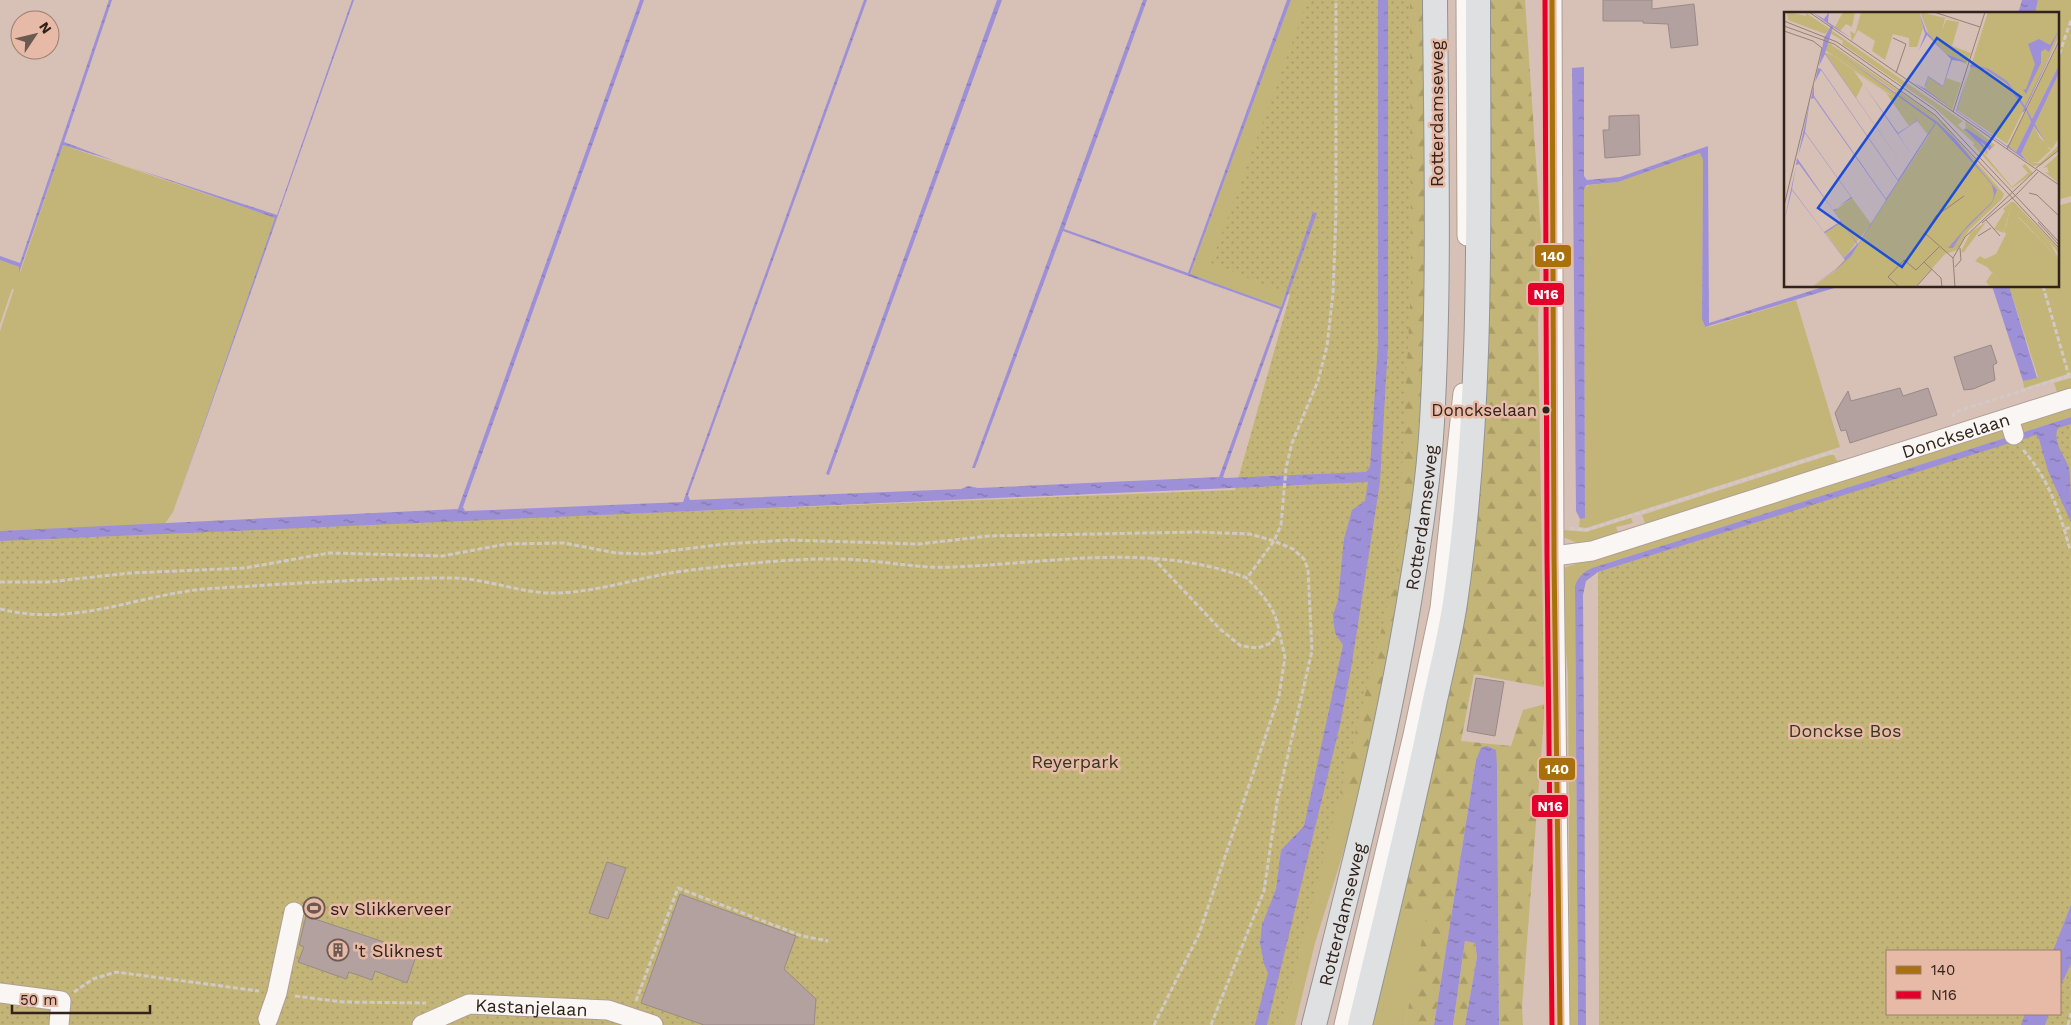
<svg xmlns="http://www.w3.org/2000/svg" width="2071" height="1025" viewBox="0 0 2071 1025" font-family="'Work Sans',sans-serif">
<style>
.green{fill:#c3b577}
.forest{fill:url(#forest-firs)}
.park{fill:url(#park-dots);fill-rule:evenodd}
.water{fill:url(#water-ripples)}
.building{fill:#b3a1a0;stroke:#9a8988}
.lines{fill:none;stroke-linecap:round;stroke-linejoin:round}
.minor-casing{stroke:#b09e95;stroke-width:21}
.major-casing{stroke:#949392;stroke-width:26}
.path{stroke:#d1c9c6;stroke-width:3;stroke-dasharray:5 2.5;stroke-linecap:butt}
.minor{stroke:#f9f6f4;stroke-width:19}
.major{stroke:#dee0e1;stroke-width:24}
.bus-1-casing{stroke:#e6baa6;stroke-width:9}
.bus-2-casing{stroke:#e6baa6;stroke-width:9}
.bus-1{stroke:#a9710b;stroke-width:5}
.bus-2{stroke:#e4002b;stroke-width:5}
.bus-dot{fill:#33221b;stroke:#e6baa6;stroke-width:2}
.labels{text-anchor:middle;dominant-baseline:central;stroke-width:5;stroke-linejoin:round;paint-order:stroke}
.bus-label{font-size:17px;fill:#33221b;stroke:#e6baa6;text-anchor:end}
.street-label{font-size:18px;fill:#33221b;stroke:#e6baa6}
.park-label{font-size:18px;fill:#36351e;stroke:#e6baa6}
.poi-label{font-size:18px;fill:#33221b;stroke:#e6baa6;text-anchor:start}
.inset-road{fill:none;stroke:#958177;stroke-width:1}
.view{fill:#1d4ed8;fill-opacity:0.15;stroke:#1d4ed8;stroke-width:2.5}
.inset-edge{fill:none;stroke:#33221b;stroke-width:2.5}
.line-badge{stroke:#e6baa6;stroke-width:2}
.badge-label{font-size:14px;text-anchor:middle;font-weight:bold;fill:#fff}
</style>
<defs>
<pattern id="forest-firs" width="22" height="20" patternUnits="userSpaceOnUse" patternTransform="scale(1.25)"><rect width="22" height="20" fill="#c3b577"/><path d="M5 1l3.5 6h-7zM16 11l3.5 6h-7z" fill="#a89b66"/></pattern>
<pattern id="park-dots" width="8" height="8" patternUnits="userSpaceOnUse" patternTransform="scale(1.25)"><rect width="8" height="8" fill="#c3b577"/><path d="M2 2h.1M6 6h.1" fill="none" stroke="#a89b66" stroke-width="1.8" stroke-linecap="round"/></pattern>
<pattern id="water-ripples" width="26" height="14" patternUnits="userSpaceOnUse" patternTransform="scale(1.25)"><rect width="26" height="14" fill="#9e90d6"/><path d="M2 4q2-2 4 0t4 0M15 11q2-2 4 0t4 0" fill="none" stroke="#8175ad"/></pattern>
</defs>
<rect width="100%" height="100%" fill="#d7c0b5"/>
<g class="green">
<polygon points="1291,0 1313,0 1290,279 1281,307 1190,274"/>
<polygon points="2038,0 2071,0 2071,196 2057,200 2057,14 2035,14"/>
<polygon points="63,145 276,218 173,512 164,525 0,531 0,331 14,289 12,289 0,324 0,260 19,267 20,273"/>
<polygon points="1700,153 1703,160 1702,319 1705,327 1712,326 1796,300 1840,447 1586,528 1579,527 1580,519 1585,518 1584,189 1589,185 1618,182"/>
<polygon points="2071,202 2071,373 2024,388 2023,381 2038,377 2009,286 2057,286 2057,206"/>
<polygon points="2071,378 2071,391 2058,395 2054,383"/>
<polygon points="2071,405 2071,417 2018,434 2019,422"/>
<polygon points="2003,427 2008,437 1595,567 1575,593 1578,1025 1570,1025 1568,677 1564,628 1563,568 1791,497 1802,491"/>
<path d="M1830 455H1834L1837 461 1844 459 1846 462C1831 467 1816 472 1801 477 1780 483 1763 484 1742 496L1646 526 1642 515Z"/>
<polygon points="1631,518 1633,523 1616,527 1619,535 1580,544 1563,537 1563,530 1586,532"/>
<polygon points="1325,786 1359,802 1315,943 1295,1025 1267,1025"/>
<polygon points="1400,908 1428,914 1405,1025 1373,1025"/>
</g>
<g class="forest">
<polygon points="1388,0 1425,0 1424,378 1417,475 1399,617 1359,802 1325,786"/>
<polygon points="1483,0 1525,0 1541,234 1538,325 1544,687 1474,674 1461,741 1511,746 1523,710 1545,704 1522,1007 1523,1025 1499,1025 1497,765 1476,760 1434,1025 1405,1025 1427,914 1400,908 1447,697"/>
<polygon points="1465,941 1475,943 1477,957 1465,1025 1453,1025"/>
</g>
<g class="park">
<polygon points="1308,0 1410,0 1411,285 1397,569 1281,1025 0,1025 0,538 1235,490 1290,295 1211,263"/>
<path d="M2071 423V1025H1599L1598 572ZM1887 951H2060V1014H1887Z"/>
</g>
<g class="water">
<polygon points="109,0 112,0 64,142 115,161 63,145 19,273 19,267 0,260 0,256 20,263"/>
<polygon points="352,0 354,0 174,510 275,218 133,168 277,215"/>
<polygon points="640,0 644,0 463,507 465,511 683,502 864,0 867,0 688,495 690,500 961,489 968,486 978,488 1219,477 1280,309 1063,231 975,468 972,468 1143,0 1147,0 1064,229 1188,273 1287,0 1291,0 1190,274 1281,307 1313,212 1317,213 1223,477 1225,478 1366,472 1370,467 1378,344 1378,0 1388,0 1388,345 1380,482 1351,669 1340,725 1267,1025 1255,1025 1268,973 1264,964 1260,943 1262,925 1276,889 1281,850 1304,826 1343,645 1335,633 1333,615 1338,600 1344,539 1352,510 1365,501 1368,482 0,541 0,531 458,509"/>
<polygon points="997,0 1002,0 829,475 826,474"/>
<polygon points="2022,0 2038,0 2035,14 2018,14"/>
<polygon points="1584,67 1584,176 1587,180 1620,177 1708,146 1709,323 1826,286 1841,286 1705,327 1702,319 1703,160 1700,153 1618,182 1587,185 1584,189 1585,518 1580,519 1576,511 1572,68"/>
<polygon points="1992,286 2009,286 2037,378 2023,381"/>
<path d="M2071 417V424L2058 428C2052 441 2064 455 2069 468 2071 483 2071 505 2071 522L2048 471 2039 439 2036 435 2020 440 2018 434Z"/>
<path d="M2008 437 2010 443 1598 572 1586 581 1583 595 1586 1025H1578L1575 586C1579 575 1585 571 1595 567Z"/>
<polygon points="1487,746 1496,750 1497,765 1499,1025 1465,1025 1477,957 1475,943 1465,941 1453,1025 1434,1025 1476,760 1481,748"/>
<polygon points="2071,905 2071,964 2060,987 2060,951 2053,951"/>
<polygon points="2025,1014 2049,1014 2045,1025 2021,1025"/>
</g>
<g class="building">
<polygon points="1603,0 1652,0 1652,9 1694,4 1698,45 1671,48 1668,24 1643,23 1643,21 1603,21"/>
<polygon points="1639,115 1640,155 1605,158 1603,130 1609,130 1609,116"/>
<polygon points="1991,345 1997,363 1993,365 1995,380 1973,389 1964,390 1954,357"/>
<polygon points="1900,388 1903,396 1928,388 1937,415 1850,443 1846,430 1841,431 1835,413 1848,391 1851,401"/>
<polygon points="1476,678 1504,682 1495,736 1467,731"/>
<polygon points="607,862 626,868 608,919 589,913"/>
<polygon points="680,894 796,936 784,969 816,999 814,1025 704,1025 641,1003"/>
<polygon points="306,916 417,953 407,983 375,971 372,980 349,972 346,979 298,962 304,947 299,945"/>
</g>
<g class="lines">
<g class="minor-casing">
<g id="minor">
<polyline points="1466,0 1467,236"/>
<polyline points="1552,0 1554,556 1560,1025"/>
<polyline points="2009,418 2014,435"/>
<path id="s1" d="M1554 556 1592 551 2071 398"/>
<polyline points="0,993 61,1001 59,1025"/>
<polyline points="268,1019 277,993 294,912"/>
<path id="s2" d="M422 1025 469 1004 608 1010 653 1025"/>
<polyline points="1344,1025 1413,735 1440,608 1463,393"/>
</g>
</g>
<g class="major-casing">
<g id="major">
<path id="s3" d="M1314 1025C1351 878 1389 732 1412 583 1421 530 1429 476 1432 422 1440 282 1436 140 1435 0"/>
<path d="M1360 1025C1386 917 1413 809 1435 700 1442 668 1450 636 1455 603 1484 403 1478 202 1478 0"/>
</g>
</g>
<g class="path">
<polyline points="2057,61 2071,20"/>
<polyline points="2043,286 2069,376"/>
<polyline points="1952,417 1955,412 2071,375"/>
<path d="M2023 450C2048 477 2061 515 2070 550"/>
<polyline points="1570,528 1586,530 1832,452 1836,454"/>
<polyline points="2065,529 2071,527"/>
<path d="M1153 558 1220 629 1241 646 1258 648 1271 643 1279 631C1276 609 1262 594 1247 578"/>
<polyline points="0,582 48,582 130,573 245,568 329,553 442,556 507,544 564,543 616,553 645,554 725,544 788,540 919,544 989,536 1198,532 1250,534 1274,541 1293,549 1304,559 1308,569 1312,651 1277,802 1264,891 1211,1025"/>
<path d="M0 609C74 627 131 597 203 589 286 584 369 578 451 578 486 578 522 594 556 593 602 592 645 575 691 570 742 564 808 556 859 560 891 562 922 569 954 567 1051 563 1153 542 1247 578L1274 541 1281 525 1286 468 1292 443 1318 381 1327 346 1333 294 1336 215V0"/>
<polyline points="74,992 93,979 116,972 259,991"/>
<polyline points="295,996 343,1002 426,1003"/>
<polyline points="636,1001 678,888 802,936 828,941"/>
<polyline points="1154,1025 1199,934 1279,696 1285,657 1279,631"/>
<polyline points="2068,1025 2071,1013"/>
</g>
<use href="#minor" class="minor"/>
<use href="#major" class="major"/>
<g class="bus-1-casing">
<polyline id="bus-1" points="1552,0 1554,556 1560,1025"/>
</g>
<g class="bus-2-casing">
<polyline id="bus-2" points="1545,0 1547,556 1552,1025"/>
</g>
<use href="#bus-1" class="bus-1"/>
<use href="#bus-2" class="bus-2"/>
</g>
<defs>
<g id="stadium-ring" transform="scale(1.125)"><circle r="9.5" fill="#e6baa6" stroke="#6c5951" stroke-width="1.5"/><path d="M0-5a6.5 5 0 1 0 0 10a6.5 5 0 1 0 0-10ZM-3.5-1.8h7v3.6h-7Z" fill="#6c5951"/></g>
<g id="building-ring" transform="scale(1.125)"><circle r="9.5" fill="#e6baa6" stroke="#6c5951" stroke-width="1.5"/><path d="M-4-6H4V6H1V3H-1V6H-4ZM-2.5-4.3h1.7v1.8h-1.7ZM.8-4.3h1.7v1.8H.8ZM-2.5-1h1.7V.8h-1.7ZM.8-1h1.7V.8H.8Z" fill="#6c5951"/></g>
</defs>
<g fill-rule="evenodd">
<use href="#stadium-ring" x="314" y="908"/>
<use href="#building-ring" x="338" y="950"/>
</g>
<circle class="bus-dot" cx="1546" cy="410" r="4.5"/>
<g class="labels">
<g class="bus-label">
<text x="1537" y="410">Donckselaan</text>
</g>
<g class="street-label">
<text transform="translate(1436 114) rotate(-90)">Rotterdamseweg</text>
<text stroke="none"><textPath href="#s1" startOffset="420">Donckselaan</textPath></text>
<text stroke="none"><textPath href="#s3" startOffset="519">Rotterdamseweg</textPath></text>
<text stroke="none"><textPath href="#s3" startOffset="114">Rotterdamseweg</textPath></text>
<text stroke="none"><textPath href="#s2" startOffset="114">Kastanjelaan</textPath></text>
</g>
<g class="park-label">
<text x="1845" y="730">Donckse Bos</text>
<text x="1075" y="761">Reyerpark</text>
</g>
<g class="poi-label">
<text x="330" y="908">sv Slikkerveer</text>
<text x="354" y="950">'t Sliknest</text>
</g>
</g>
<g transform="translate(1784 12)">
<rect width="275" height="275" fill="#d7c0b5"/>
<path d="M3 0 22 4V1L46 17 41 22 4 8ZM59 0H71L68 15 62 12 56 19 51 15ZM77 0H135L139 16 133 35H125V26L109 22 101 48 88 39 91 29 74 18 68 29 66 19 71 22ZM136 0 161 6 158 19 162 8 174 10 146 0 175 10 168 34 187 41 182 52 162 42 145 23ZM47 18 114 65 112 69 58 32 59 29 46 21ZM273 34 275 53 248 107 243 97ZM40 40 48 43 131 101 147 118 144 123 133 108 125 114 102 81 70 59 79 72 72 86ZM275 61V126L268 137 262 134 267 138 254 150 247 151H256L275 133V137L257 153 249 154 231 141 245 150 237 142 250 114 256 126 261 130 251 112ZM144 65 159 75 162 66 177 71 168 98 141 77ZM242 98 247 110 232 140 224 134ZM191 131 228 175 244 161 238 154 241 152 249 161 228 176 189 133ZM275 142V170L274 171 261 160 265 161 263 155 259 156ZM68 186 87 212 60 246 41 220 57 209 50 199ZM227 190H230L275 237V241L231 194 226 198 221 215 210 217 221 199 219 197ZM234 205 275 247V275H207L202 270 208 261 213 266 203 255 191 249 196 244 201 247 212 242 222 222 219 218ZM202 210 179 241 177 239 187 220Z" fill="#c3b577"/>
<path d="M42 29 147 101 165 116 49 37 136 98V103L41 38ZM114 65 179 109 174 113 179 118 182 115 181 109 211 133 205 139 195 130 206 137 208 134 181 118 204 140 203 143 149 94 112 69ZM231 193 267 233 275 247 235 205 219 218 220 221 210 217 222 214 226 198Z" fill="#c3b577"/>
<path d="M204 0H275V24L223 132 173 98ZM113 79 161 114 220 182 218 187 185 218 173 238 161 242 131 275H28L51 259 75 231 145 123 132 107 125 111 105 83Z" fill="#c3b577"/>
<path d="M28 0 40 7 45 0 44 10 67 26 49 15 41 41 120 155 41 42 35 54 40 26 47 14ZM135 0 142 19 162 42 182 50 168 48 159 75 144 65 142 73 140 76 167 96 130 71 140 76 144 64 159 74 167 47 143 23 135 38 141 22ZM201 5 187 52 205 57 223 69 241 94 275 25 242 95 248 107 275 53V61L251 112 261 130 250 114 237 142 244 150 172 99 185 56 173 99 223 134 225 131 224 134 232 140 247 110 242 98 238 101 240 96 222 71 201 57 186 55ZM275 18 265 40 261 37 257 40V51L242 82 239 78 242 77 251 52 244 32 255 27 266 33ZM49 37 153 110 171 127 213 178 208 191 179 220 169 236H164L186 211 208 190 210 183 208 173 197 160 152 111 67 244 53 257 27 275 52 257 9 201 52 257 61 248 8 178 0 210 12 154 8 177 40 220 57 209 15 152 12 153 13 146 49 198 54 196 50 199 58 210 41 221 60 246 73 232 58 211 74 232 102 188 30 86 27 87 30 72V84L102 187 114 169 37 58 31 70 34 56 37 57 114 168 143 123 133 109 114 122 128 143 79 72 114 121 125 114 103 83 125 114 133 108 127 100 143 123 151 111ZM26 88 21 120 86 211 68 186 55 194 67 185 21 121 14 144ZM180 117H183L208 134 206 138 196 129 204 140Z" fill="#9e90d6"/>
<path class="inset-road" d="M25 0 275 173M150 0 196 15M0 9 53 30 151 98 275 230M0 14 50 32 151 103 275 236M0 19 29 29 38 36 0 194M109 26 122 32 112 61M169 100 201 0M223 137 275 29M252 156 275 138M245 181 253 183 275 204M202 208 216 224M254 210 275 233M198 211 232 183 254 160M194 224 207 216M169 246 142 222 143 218 152 204 180 184M140 250 157 266 158 275M171 255 177 248 176 236M115 275 104 265 120 248 132 258 155 235M132 275 148 257M171 275 169 246 181 225 252 158"/>
<path class="view" d="M153 26 237 85 118 255 34 196Z"/>
<rect width="275" height="275" class="inset-edge"/>
</g>
<g class="line-badge">
<rect x="1534" y="244" width="38" height="24" rx="5" fill="#a9710b"/>
<rect x="1527" y="282" width="38" height="24" rx="5" fill="#e4002b"/>
<rect x="1538" y="757" width="38" height="24" rx="5" fill="#a9710b"/>
<rect x="1531" y="794" width="38" height="24" rx="5" fill="#e4002b"/>
</g>
<g class="badge-label">
<text x="1553" y="261">140</text>
<text x="1546" y="299">N16</text>
<text x="1557" y="774">140</text>
<text x="1550" y="811">N16</text>
</g>
<rect x="1886" y="950" width="175" height="65" fill="#e6baa6" stroke="#9e7d6e"/>
<rect x="1896" y="966" width="25" height="8" fill="#a9710b" stroke="#9e7d6e"/>
<text x="1931" y="975" font-size="15" fill="#33221b">140</text>
<rect x="1896" y="991" width="25" height="8" fill="#e4002b" stroke="#9e7d6e"/>
<text x="1931" y="1000" font-size="15" fill="#33221b">N16</text>
<g transform="translate(35 35) rotate(55)"><circle r="24" fill="#e6baa6" stroke="#9e7d6e"/>
<path d="M0-4L9 19L0 12L-9 19Z" fill="#6c5951"/>
<text y="-8" font-size="14" font-weight="bold" text-anchor="middle" fill="#33221b">N</text>
</g>
<path d="M12 1005v8h138v-8" fill="none" stroke="#33221b" stroke-width="2.5"/>
<text x="20" y="1005" font-size="15" fill="#33221b" stroke="#e6baa6" stroke-width="4" paint-order="stroke">50 m</text>
</svg>
